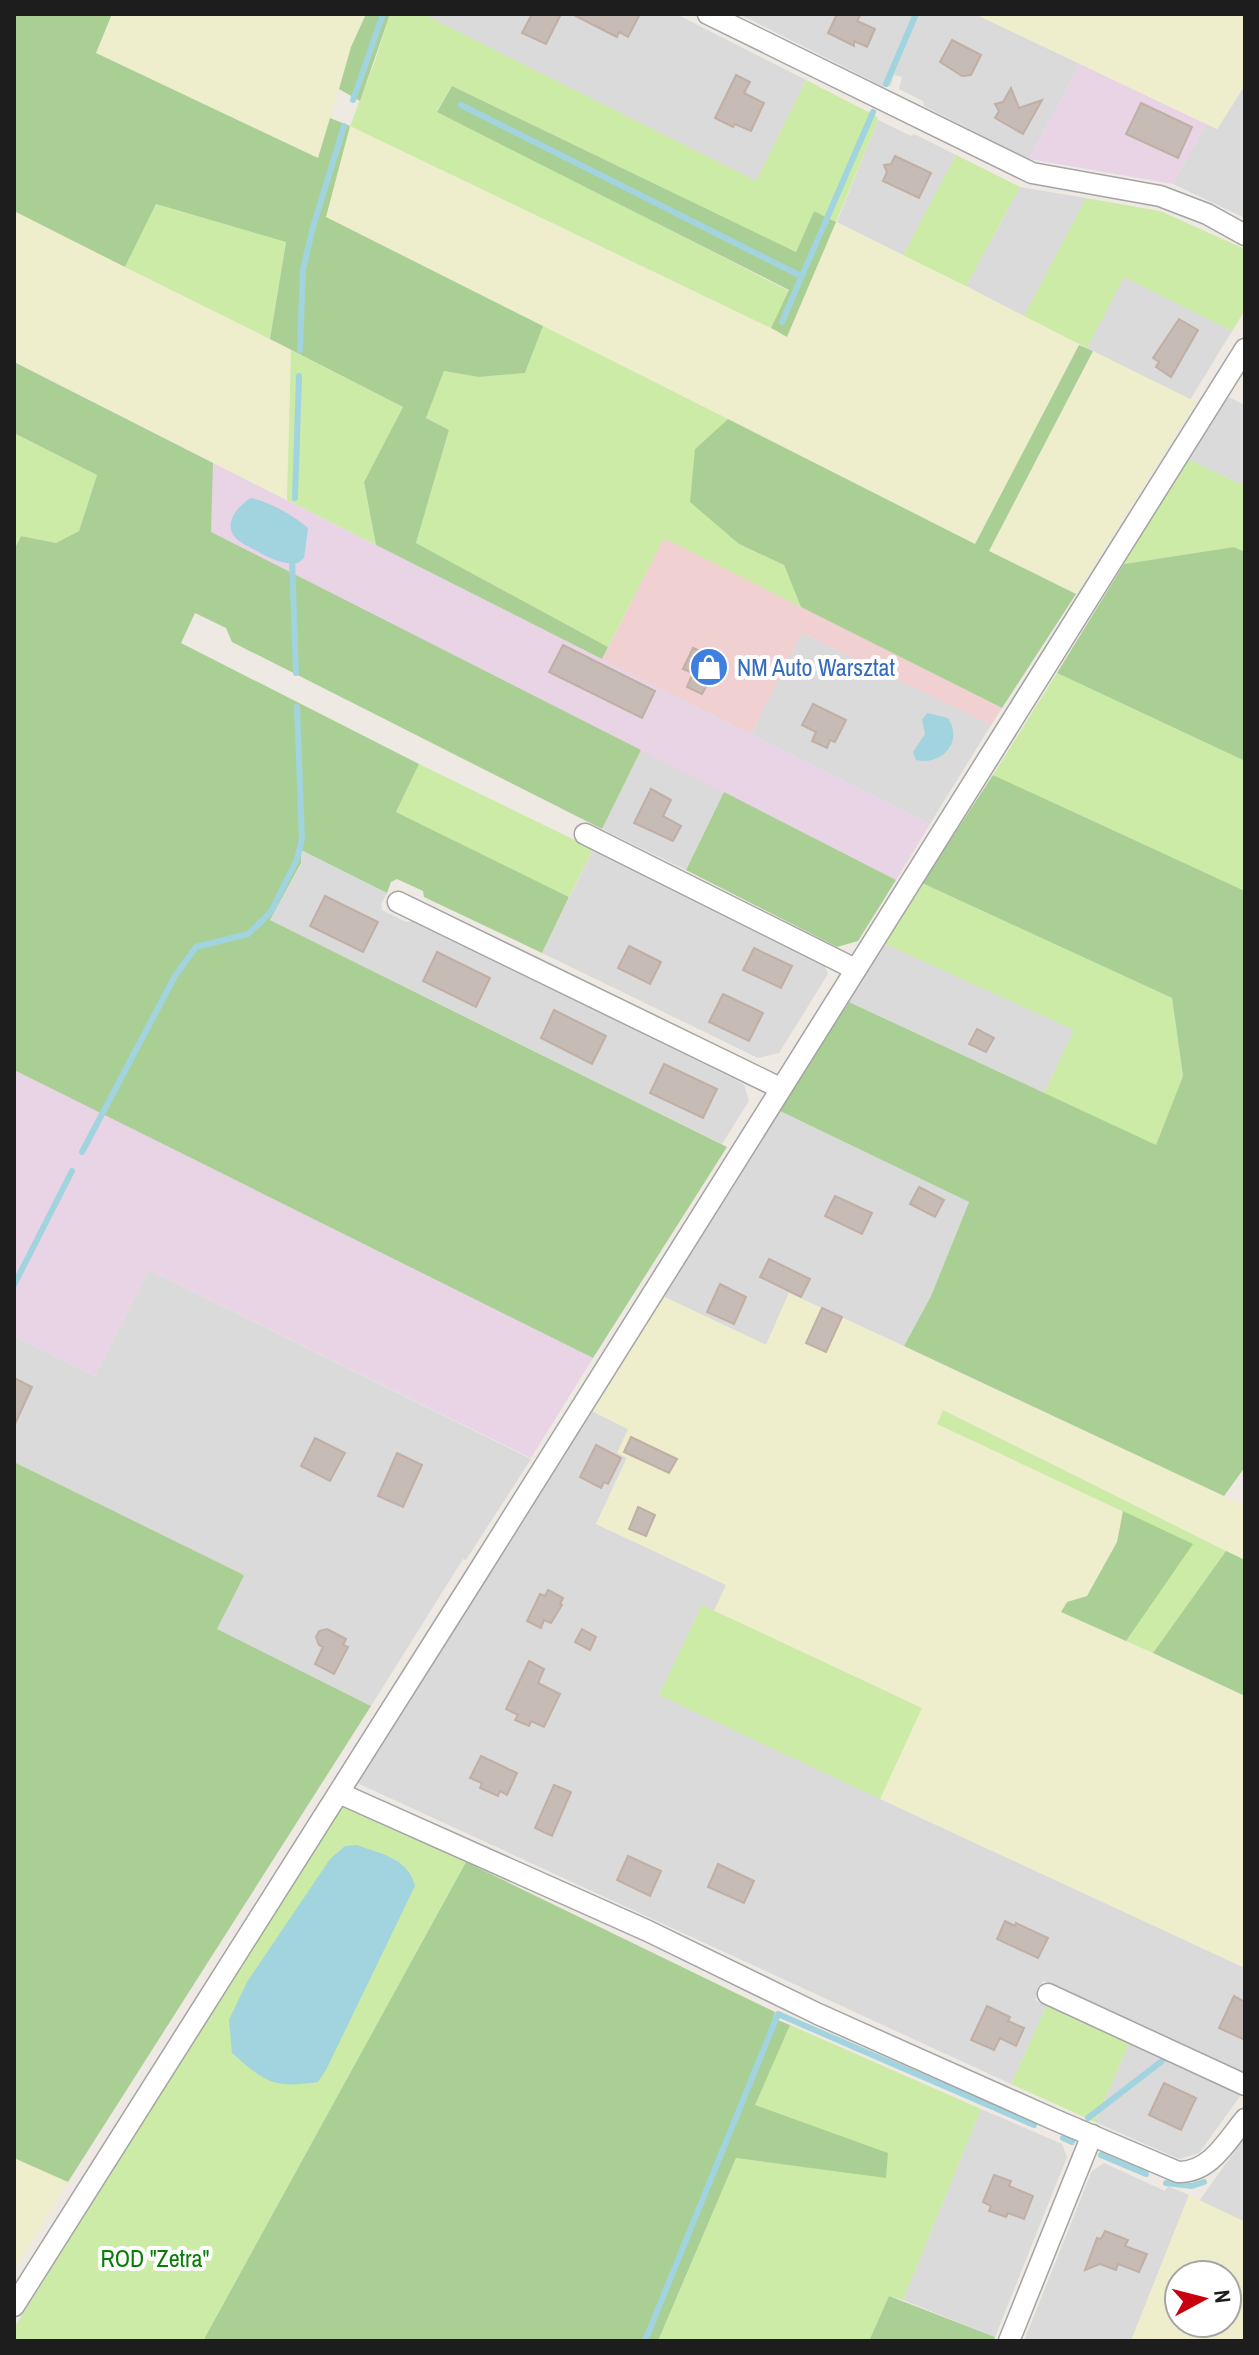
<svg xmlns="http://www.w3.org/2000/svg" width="1259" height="2355" viewBox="0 0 1259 2355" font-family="'Archivo Narrow',sans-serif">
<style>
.residential{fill:#dbdada}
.commercial{fill:#f0d0d1}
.industrial{fill:#e8d4e5}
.farmland{fill:#eec;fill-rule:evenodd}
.grass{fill:#cceba6}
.forest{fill:#aacf95}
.water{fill:#a1d4de}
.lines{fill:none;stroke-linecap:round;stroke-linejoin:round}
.stream{stroke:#a1d4de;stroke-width:6}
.building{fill:#c6bbb5;stroke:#c0afa4;stroke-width:2}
.minor-casing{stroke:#a4a4a4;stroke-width:23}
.minor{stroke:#fff;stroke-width:20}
.labels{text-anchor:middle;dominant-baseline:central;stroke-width:8;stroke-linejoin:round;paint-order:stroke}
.shop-label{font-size:24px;fill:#366cbe;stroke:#fff;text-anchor:start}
.park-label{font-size:24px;fill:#087e09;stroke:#fff}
</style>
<rect width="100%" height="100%" fill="#eee9e2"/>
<g class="residential">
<polygon points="423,14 676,14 806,80 756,181"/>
<polygon points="739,14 975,14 1080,64 1029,159 924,106 923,101 899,89 902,77 894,75 891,86 884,87"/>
<polygon points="1245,85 1245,218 1173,184 1206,124 1217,129"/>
<polygon points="878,120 911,136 914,134 956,155 903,255 837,222"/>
<polygon points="1020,187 1086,198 1024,316 966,286"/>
<polygon points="1124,276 1232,331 1190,400 1087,348"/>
<polygon points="1226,396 1245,405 1245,486 1187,459"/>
<polygon points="802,633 991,725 930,824 751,734"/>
<polygon points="641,750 724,792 686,870 602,829"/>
<polygon points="593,849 825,966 828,974 779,1053 758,1058 542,953"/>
<polygon points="301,850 387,893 381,904 382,910 406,922 413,921 744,1084 749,1101 722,1144 270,920 301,864"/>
<polygon points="883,943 1074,1030 1044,1093 849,1002"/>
<polygon points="778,1110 969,1202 931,1296 904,1346 789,1293 766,1345 656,1293"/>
<polygon points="149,1270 531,1459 466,1560 463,1559 371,1706 216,1629 244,1577 242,1574 14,1462 14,1336 95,1376"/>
<polygon points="586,1408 628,1429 627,1458 596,1524 727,1585 714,1611 702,1605 659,1695 1245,1968 1245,2075 1043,1981 1035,2000 1047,2005 1011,2084 355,1782"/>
<polygon points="1129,2043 1241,2095 1199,2153 1179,2159 1095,2122"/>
<polygon points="981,2109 1062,2144 1067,2157 995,2337 903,2300"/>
<polygon points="1245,2137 1245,2222 1199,2201"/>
<polygon points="1104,2163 1165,2191 1168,2186 1189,2195 1131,2341 1024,2341 1092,2171"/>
</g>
<polygon class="commercial" points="664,538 1002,708 991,725 802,633 751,734 602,659"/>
<g class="industrial">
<polygon points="1080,64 1206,124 1173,184 1029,159"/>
<polygon points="14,362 213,463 930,824 896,880 14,433"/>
<polygon points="14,1070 593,1358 531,1458 149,1270 95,1376 14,1336"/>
</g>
<g class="farmland">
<polygon points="112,14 366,14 351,48 319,158 95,53"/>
<polygon points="975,14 1245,14 1245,85 1217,129"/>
<polygon points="350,126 787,336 836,222 966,286 1079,345 975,544 325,217"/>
<polygon points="14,211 291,350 287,500 14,362"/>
<polygon points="1093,351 1196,402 1076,594 989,551"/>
<polygon points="656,1293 766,1345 789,1293 1245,1506 1245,1560 944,1410 937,1423 1123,1511 1117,1542 1087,1596 1067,1602 1062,1612 1245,1696 1245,1968 880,1799 921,1707 714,1611 726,1585 596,1524 627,1458 617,1453 628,1429 586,1408"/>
<polygon points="14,2158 68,2182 14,2270"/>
<path d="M1189 2195 1245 2222V2341H1131ZM1179 2275H1227V2323H1179Z"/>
</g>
<g class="grass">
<polygon points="390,14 423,14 756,181 806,80 876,116 878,120 836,222 814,211 796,252 452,86 437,111 789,291 771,328 350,126 375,61"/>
<polygon points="956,155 1020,187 966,286 903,255"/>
<polygon points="1086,198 1160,211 1245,249 1245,310 1232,331 1124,277 1087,348 1024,316"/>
<polygon points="156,204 286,242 270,339 125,267"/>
<polygon points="543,326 728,419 695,449 739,544 784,565 801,607 664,538 608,647 416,543 449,430 426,418 444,371 479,377 525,373"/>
<polygon points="291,350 403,407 364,482 376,545 287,500"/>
<polygon points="14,433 97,475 79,531 56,543 21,536 14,550"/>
<polygon points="1187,459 1245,486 1245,552 1234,547 1124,564"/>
<polygon points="1057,673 1245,761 1245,891 993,775"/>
<polygon points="419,764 593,849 569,897 396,812"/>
<polygon points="922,883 1172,998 1183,1076 1156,1146 1044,1093 1074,1030 883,943"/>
<polygon points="943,1410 1226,1551 1153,1653 1126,1641 1192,1544 937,1424"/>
<polygon points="702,1605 922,1708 880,1799 659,1695"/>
<polygon points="343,1804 466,1862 203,2341 14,2341 14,2328"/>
<polygon points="1047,2005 1129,2043 1095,2122 1011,2084"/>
<polygon points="790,2025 981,2109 903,2300 889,2296 869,2341 658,2341 736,2158 886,2177 887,2153 754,2105"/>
</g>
<g class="forest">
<polygon points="14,14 112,14 96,53 318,158 330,118 350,126 326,217 543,326 525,373 479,377 444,371 426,418 449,430 416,543 608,647 602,659 376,545 364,482 403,407 270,339 286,242 156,204 125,267 14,211"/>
<polygon points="366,14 390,14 360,101 339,89 351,47"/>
<polygon points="452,86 796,252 814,211 836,222 787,337 771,328 789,290 437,112"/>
<polygon points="1079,345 1093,351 989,551 1076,594 1002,708 801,607 784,565 739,544 690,502 695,449 728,419 975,544"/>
<polygon points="14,362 213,463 211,532 641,750 602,829 232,642 226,628 195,613 181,643 419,764 396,812 569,897 542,953 424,897 423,891 397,879 391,882 387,893 301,850 301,863 270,920 727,1147 593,1358 14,1070 14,550 21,536 56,543 79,531 97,475 14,433"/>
<polygon points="1234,547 1245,552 1245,761 1057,673 1124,564"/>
<polygon points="993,775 1245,891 1245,1467 1224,1496 904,1346 931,1296 969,1202 778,1110 849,1002 1156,1145 1183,1076 1172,998 922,883"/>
<polygon points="724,792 896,880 858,941 837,947 686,870"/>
<polygon points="14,1462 242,1574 244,1576 217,1629 371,1706 68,2182 14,2158"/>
<polygon points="1123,1511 1193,1544 1126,1641 1061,1612 1067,1602 1087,1596 1117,1542"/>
<polygon points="1226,1551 1245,1560 1245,1696 1153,1653"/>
<polygon points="466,1862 775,2012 773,2018 790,2025 755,2105 888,2153 886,2178 736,2158 658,2341 203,2341"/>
<polygon points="889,2296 995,2337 994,2341 869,2341"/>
</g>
<g class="water">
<path d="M251 498C270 502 293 515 308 528L304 558 298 563C282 565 269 558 255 550 250 547 242 544 238 540 221 526 237 506 251 498Z"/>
<path d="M927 713 948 718C964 742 941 766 916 760L913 752 925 734 922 720Z"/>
<path d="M357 1845C381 1854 408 1858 415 1886L326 2070 318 2082C273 2089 265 2082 232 2053L229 2020 247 1982 330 1859 345 1846Z"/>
</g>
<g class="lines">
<g class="stream">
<polyline points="886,84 916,14"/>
<polyline points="353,100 383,14"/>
<polyline points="461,105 801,276"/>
<polyline points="782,322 873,112"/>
<polyline points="300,350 303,269 313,227 344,126"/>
<polyline points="295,498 299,376"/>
<polyline points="292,558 296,673"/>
<polyline points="82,1152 175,976 196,947 248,934 262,921 272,910 297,859 302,839 297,707"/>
<polyline points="14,1285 72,1171"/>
<polyline points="1088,2118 1162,2061"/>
<polyline points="1063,2138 1072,2142"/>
<polyline points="1101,2155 1146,2174"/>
<polyline points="1166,2183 1192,2186 1204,2182"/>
<polyline points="645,2341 778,2014 1034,2125"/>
</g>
</g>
<g class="building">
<polygon points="532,14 561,14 546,44 522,33"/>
<polygon points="572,14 640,14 628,37 619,32 617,37"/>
<polygon points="837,14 861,14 857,21 875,29 867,47 854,41 854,46 828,33"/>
<polygon points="952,40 981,55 971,75 962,76 940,62"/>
<polygon points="736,75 750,82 744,93 764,103 751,131 735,124 733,127 715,118"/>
<polygon points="1011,88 1019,108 1042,100 1023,134 995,118 999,111 995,104 1003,102"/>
<polygon points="1141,103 1192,127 1178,158 1126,134"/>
<polygon points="895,156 931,173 919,198 883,181 887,172 884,165 891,164"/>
<polygon points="1179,319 1198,330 1171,377 1156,367 1159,362 1153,358"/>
<polygon points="563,645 655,691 642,718 549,672"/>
<polygon points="693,648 721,661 702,694 687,687 693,673 683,669"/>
<polygon points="813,704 846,720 835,742 830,740 827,748 812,741 816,732 802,725"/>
<polygon points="651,789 671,800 663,816 681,826 673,841 634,823"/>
<polygon points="325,896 378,922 363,952 310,926"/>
<polygon points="629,946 661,962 650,984 618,968"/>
<polygon points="754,948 792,966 781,988 743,970"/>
<polygon points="437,952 490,978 476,1007 423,981"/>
<polygon points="723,994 763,1013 749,1041 709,1022"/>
<polygon points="554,1010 606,1036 592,1064 541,1038"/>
<polygon points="977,1029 994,1038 986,1052 969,1044"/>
<polygon points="664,1064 717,1089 703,1118 650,1093"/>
<polygon points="919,1187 944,1200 935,1217 910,1204"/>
<polygon points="835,1196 872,1213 862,1234 825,1216"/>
<polygon points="769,1259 810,1279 801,1297 760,1277"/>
<polygon points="720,1284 746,1297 734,1324 707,1312"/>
<polygon points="822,1308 842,1317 826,1352 806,1343"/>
<polygon points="14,1378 32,1387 14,1426"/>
<polygon points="631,1437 677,1459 669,1473 624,1452"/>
<polygon points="315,1438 345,1453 330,1481 301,1466"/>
<polygon points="596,1445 621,1458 608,1484 604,1482 601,1488 580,1477"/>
<polygon points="397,1453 422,1465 403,1507 378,1496"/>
<polygon points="638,1507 655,1515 646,1536 629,1529"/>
<polygon points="548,1590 563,1598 560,1604 562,1605 551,1623 544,1620 541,1628 527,1621 540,1594 545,1596"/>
<polygon points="327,1629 346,1639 343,1645 348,1647 334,1674 315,1664 323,1647 319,1645 316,1637 319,1631"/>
<polygon points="582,1629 596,1637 590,1650 575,1642"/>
<polygon points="529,1661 544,1669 538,1683 560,1694 544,1727 531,1721 529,1726 515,1720 518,1715 506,1709"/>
<polygon points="481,1756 517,1773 507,1795 500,1791 498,1796 480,1788 482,1783 470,1778"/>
<polygon points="554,1785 571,1792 552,1836 535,1828"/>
<polygon points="628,1856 661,1871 650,1896 617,1880"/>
<polygon points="718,1864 754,1881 744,1903 708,1887"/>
<polygon points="1005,1921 1015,1926 1016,1923 1048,1938 1038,1958 997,1939"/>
<polygon points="1234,1996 1245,2002 1245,2040 1219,2028"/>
<polygon points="987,2006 1010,2017 1008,2021 1024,2028 1016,2046 1000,2038 994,2050 971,2040"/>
<polygon points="1164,2083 1196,2098 1181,2130 1149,2115"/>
<polygon points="994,2175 1011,2181 1009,2186 1033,2196 1024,2219 1008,2213 1006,2217 989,2211 991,2206 983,2202"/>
<polygon points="1105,2231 1128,2240 1125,2246 1147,2254 1139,2272 1118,2264 1116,2270 1100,2264 1085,2270 1097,2238 1101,2239"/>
</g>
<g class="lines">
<g class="minor-casing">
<g id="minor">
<polyline points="708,14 1032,173 1160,196 1207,214 1245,235"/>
<polyline points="585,834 855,969"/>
<polyline points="398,902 780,1088"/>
<path d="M339 1793 648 1931 818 2014 1053 2119 1178 2172C1210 2173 1227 2141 1245 2119"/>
<polyline points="1048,1994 1245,2085"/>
<polyline points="14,2306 475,1577 1245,349"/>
<polyline points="1009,2341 1092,2135"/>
</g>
</g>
<use href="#minor" class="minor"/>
</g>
<defs>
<g id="shop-disc" transform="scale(2)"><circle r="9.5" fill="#3f7fe0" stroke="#fff"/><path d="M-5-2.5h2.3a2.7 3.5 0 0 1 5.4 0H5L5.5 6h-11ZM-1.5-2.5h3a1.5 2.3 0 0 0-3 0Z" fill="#fff"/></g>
</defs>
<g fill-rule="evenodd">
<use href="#shop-disc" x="709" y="667"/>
</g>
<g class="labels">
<g class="shop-label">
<text x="737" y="667">NM Auto Warsztat</text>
</g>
<g class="park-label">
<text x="155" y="2258">ROD "Zetra"</text>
</g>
</g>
<rect width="1259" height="2355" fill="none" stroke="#1d1d1d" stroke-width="32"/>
<g transform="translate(1203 2299) rotate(83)"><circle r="38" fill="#ffffff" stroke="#a5a5a5" stroke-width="2"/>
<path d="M0-6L14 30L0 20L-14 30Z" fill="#c9000e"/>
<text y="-12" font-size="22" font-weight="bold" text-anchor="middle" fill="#1d1d1d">N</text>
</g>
</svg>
